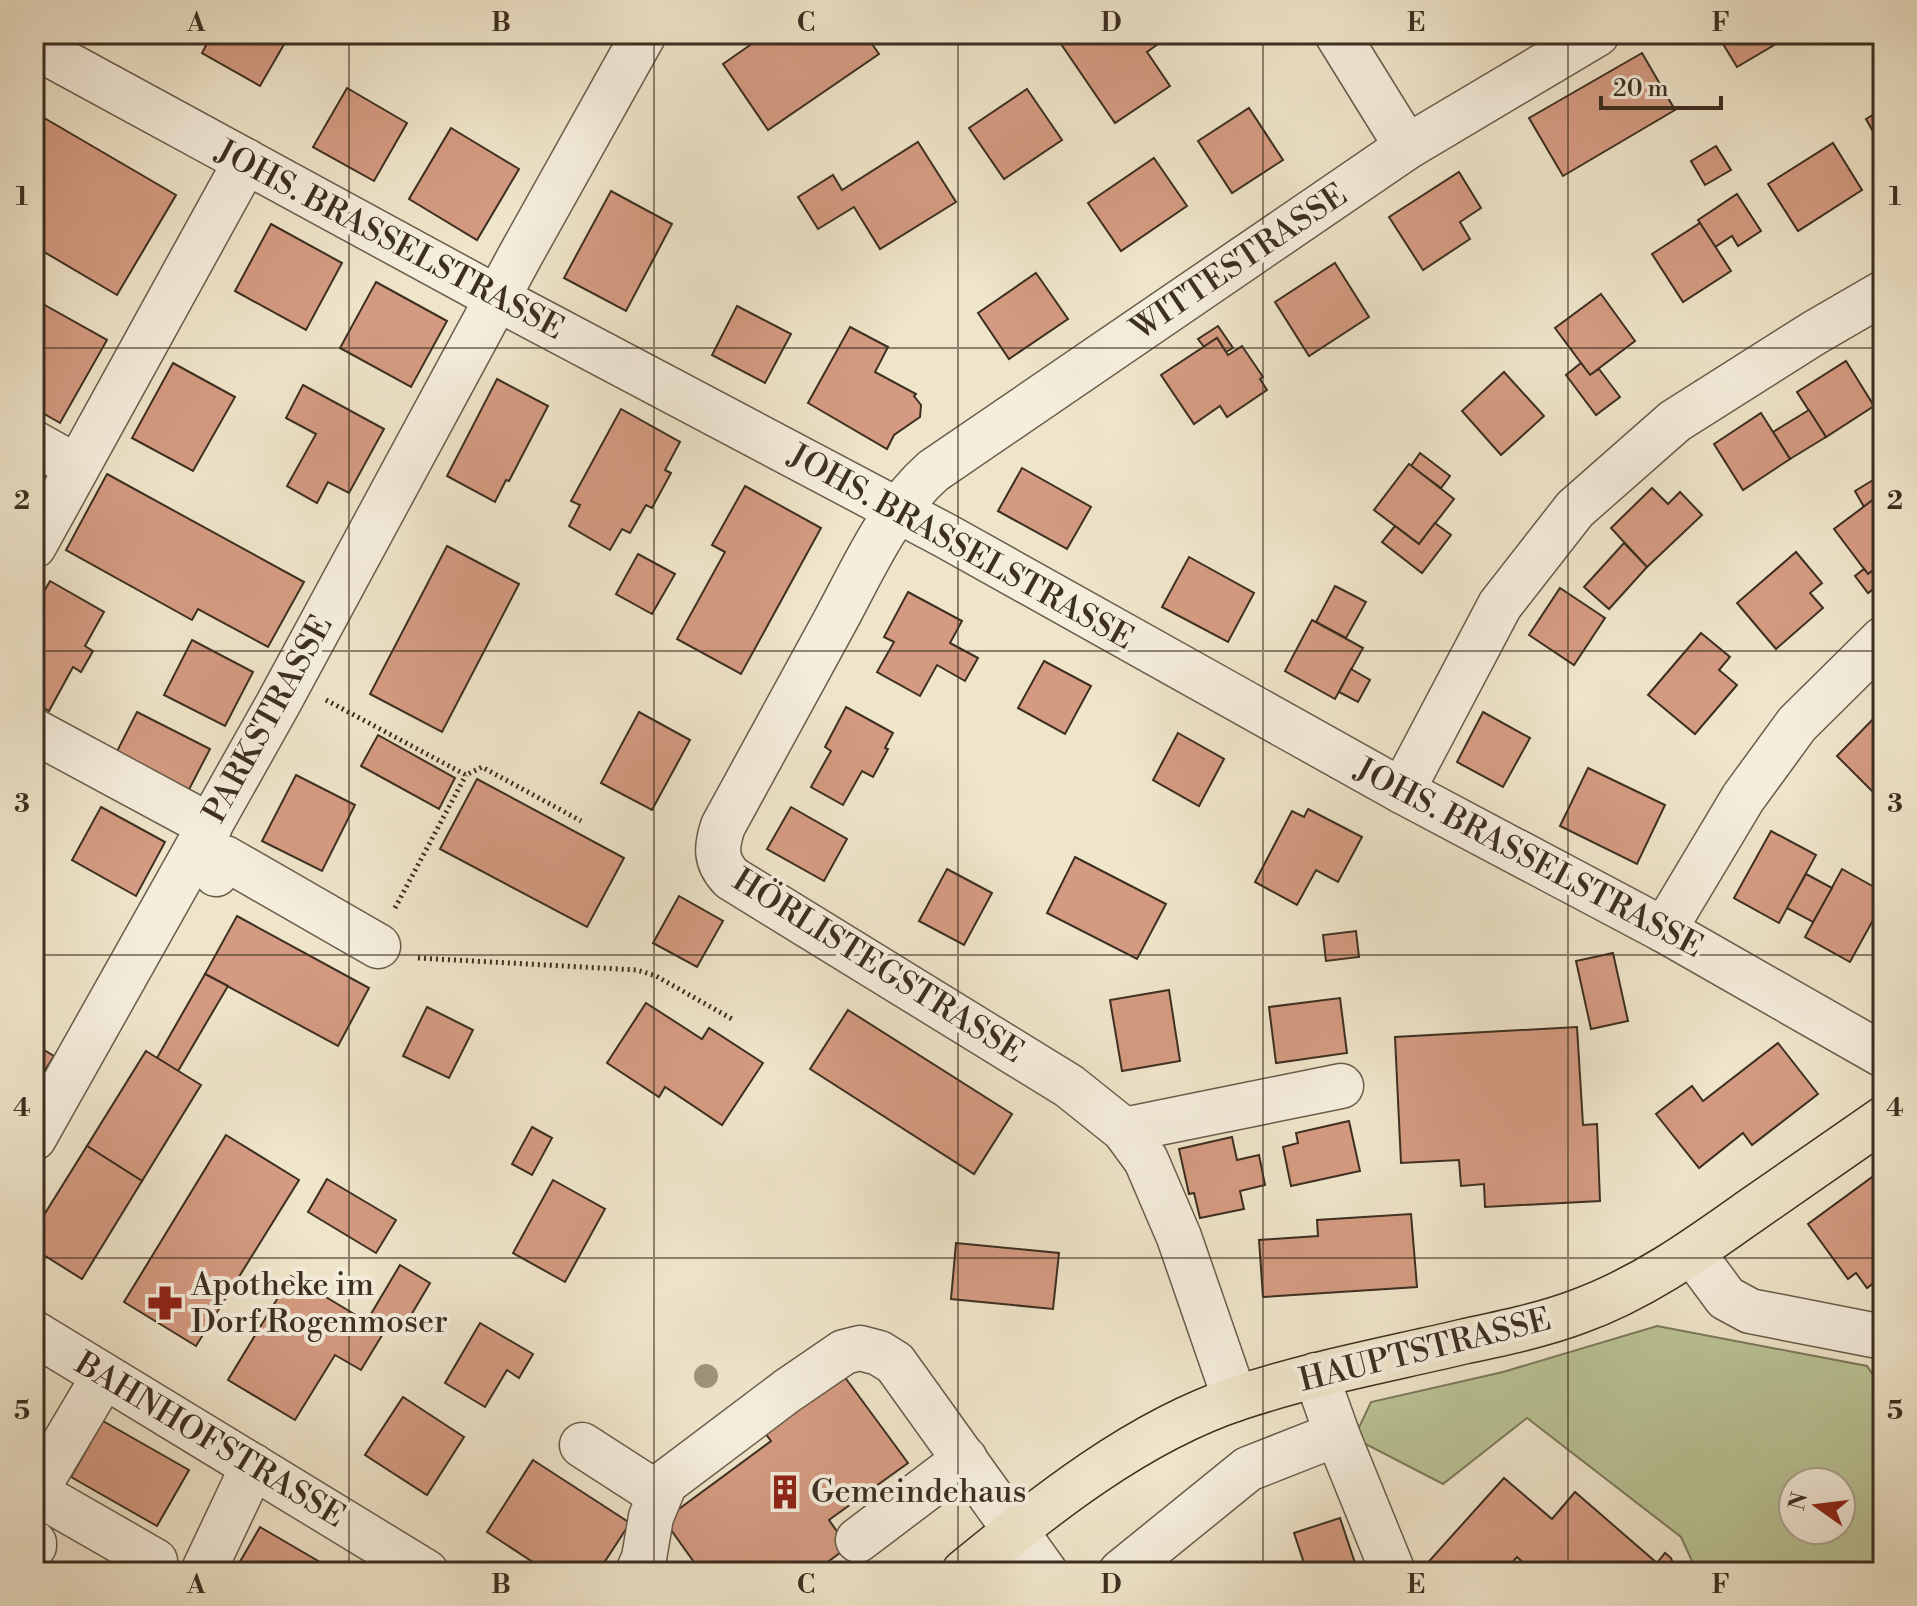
<svg xmlns="http://www.w3.org/2000/svg" width="1917" height="1606" viewBox="0 0 1917 1606" font-family="'Libre Bodoni',serif">
<style>
.green{fill:#bac496;stroke:#7c7a5c;stroke-width:2;fill-rule:evenodd}
.building{fill:#d59b82;stroke:#3d2f21;stroke-width:2}
.lines{fill:none;stroke-linecap:round;stroke-linejoin:round}
.minor-casing{stroke:#6a5c4b;stroke-width:47}
.major-casing{stroke:#3d2f21;stroke-width:47}
.path{stroke:#3d2f21;stroke-width:5;stroke-dasharray:2 4;stroke-linecap:butt}
.minor{stroke:#f5eedd;stroke-width:44}
.major{stroke:#efe5ca;stroke-width:44}
.tree{fill:#9e957d}
.grid{fill:none;stroke:#3d2f21;stroke-width:2;stroke-opacity:0.55}
.labels{text-anchor:middle;dominant-baseline:central;stroke-width:8;stroke-linejoin:round;paint-order:stroke}
.street-label{font-size:32px;fill:#3d2f21;stroke:#f5eedd}
.poi-label{font-size:32px;fill:#3d2f21;stroke:#f5eedd;text-anchor:start}
.neatline{fill:none;stroke:#3d2f21;stroke-width:3}
.grid-label{font-size:26px;text-anchor:middle;font-weight:bold;fill:#3d2f21}
</style>
<rect width="100%" height="100%" fill="#efe5ca"/>
<filter id="stains"><feTurbulence type="fractalNoise" baseFrequency=".0025" numOctaves="4"/><feColorMatrix values="0 0 0 0 .2 0 0 0 0 .09 0 0 0 0 .02 0 0 0 .5 -.17"/></filter>
<radialGradient id="worn" r=".72"><stop offset=".6" stop-color="#630" stop-opacity="0"/><stop offset="1" stop-color="#630" stop-opacity=".3"/></radialGradient>
<path class="green" d="M1657 1326 1867 1366 1883 1390V1572H1697L1681 1537 1527 1418 1443 1484 1354 1438 1371 1402 1503 1372ZM1793 1482H1841V1530H1793Z"/>
<g class="building">
<polygon points="212,34 290,34 260,86 202,53"/>
<polygon points="766,34 865,34 879,54 768,130 723,64"/>
<polygon points="1075,34 1162,34 1165,39 1147,52 1170,86 1115,123 1061,44"/>
<polygon points="1717,34 1793,34 1737,67"/>
<polygon points="1642,53 1675,110 1563,176 1529,118"/>
<polygon points="347,88 407,123 374,181 313,147"/>
<polygon points="1027,89 1062,140 1004,179 969,128"/>
<polygon points="1249,108 1283,160 1232,193 1198,141"/>
<polygon points="1883,109 1883,149 1866,119"/>
<polygon points="34,112 176,195 117,295 34,246"/>
<polygon points="451,128 519,169 477,240 409,199"/>
<polygon points="918,142 956,202 880,249 854,207 818,229 798,197 833,175 842,190"/>
<polygon points="1833,143 1862,190 1798,231 1768,184"/>
<polygon points="1716,146 1731,170 1705,185 1691,161"/>
<polygon points="1154,158 1187,206 1121,251 1088,203"/>
<polygon points="1459,172 1481,208 1460,222 1470,239 1423,270 1389,217"/>
<polygon points="611,191 672,224 626,311 564,278"/>
<polygon points="1737,194 1761,231 1738,246 1732,236 1715,247 1698,220"/>
<polygon points="1700,223 1731,271 1683,302 1652,254"/>
<polygon points="271,224 342,263 306,330 235,291"/>
<polygon points="1335,263 1369,317 1309,356 1275,302"/>
<polygon points="1036,273 1068,319 1009,359 978,313"/>
<polygon points="376,282 447,321 411,387 340,348"/>
<polygon points="1601,294 1635,341 1590,375 1555,328"/>
<polygon points="34,299 107,340 60,423 34,408"/>
<polygon points="737,306 791,334 765,383 712,355"/>
<polygon points="1218,326 1233,348 1226,352 1217,338 1204,347 1198,339"/>
<polygon points="850,327 888,347 875,372 916,394 914,396 921,405 920,417 894,435 887,449 808,403"/>
<polygon points="1217,338 1228,355 1242,346 1263,377 1260,379 1267,390 1227,417 1220,406 1194,424 1161,375"/>
<polygon points="1846,361 1874,406 1826,437 1797,392"/>
<polygon points="173,363 235,397 193,471 132,438"/>
<polygon points="1581,363 1590,375 1599,369 1620,397 1596,415 1566,375"/>
<polygon points="1504,372 1544,416 1501,455 1462,411"/>
<polygon points="497,379 548,406 509,481 506,480 495,502 447,476"/>
<polygon points="303,385 384,429 349,493 328,482 317,503 287,486 316,434 286,418"/>
<polygon points="621,409 680,442 665,470 671,473 652,508 646,505 630,533 622,529 610,550 569,526 580,505 571,501"/>
<polygon points="1809,410 1826,437 1790,459 1773,432"/>
<polygon points="1761,413 1790,459 1743,490 1714,444"/>
<polygon points="1420,453 1450,476 1441,488 1411,466"/>
<polygon points="1409,464 1454,499 1419,544 1374,510"/>
<polygon points="1022,468 1091,507 1067,549 998,511"/>
<polygon points="107,474 304,582 268,647 198,609 192,620 66,550"/>
<polygon points="1883,474 1883,499 1877,504 1874,499 1864,507 1855,491"/>
<polygon points="745,486 821,528 741,674 677,639 725,552 712,545"/>
<polygon points="1652,488 1668,504 1680,492 1702,515 1647,567 1611,528"/>
<polygon points="1874,499 1877,504 1883,499 1883,563 1868,574 1834,529"/>
<polygon points="1435,523 1451,535 1422,573 1382,542 1395,526 1419,544"/>
<polygon points="1624,543 1647,567 1609,609 1584,587"/>
<polygon points="447,546 519,584 442,732 370,694"/>
<polygon points="1796,552 1822,583 1810,593 1823,608 1776,649 1737,603"/>
<polygon points="638,554 675,574 652,614 616,594"/>
<polygon points="1189,557 1254,593 1228,642 1162,607"/>
<polygon points="1883,563 1883,582 1868,593 1855,576 1864,569 1868,574"/>
<polygon points="50,581 104,612 85,646 93,651 81,672 73,667 49,711 34,702 34,609"/>
<polygon points="1335,586 1366,602 1346,638 1316,622"/>
<polygon points="1560,588 1605,618 1574,665 1529,635"/>
<polygon points="908,592 962,621 950,643 978,658 965,681 937,665 920,696 877,672 894,642 884,637"/>
<polygon points="1312,620 1363,648 1335,699 1285,671"/>
<polygon points="1701,633 1730,657 1719,670 1737,685 1695,734 1648,695"/>
<polygon points="192,640 253,672 225,726 164,695"/>
<polygon points="1044,661 1091,686 1065,734 1018,708"/>
<polygon points="1351,669 1370,680 1358,702 1339,692"/>
<polygon points="846,707 893,733 885,748 888,749 873,777 862,771 843,805 811,787 831,751 825,747"/>
<polygon points="1883,709 1883,783 1874,793 1837,756"/>
<polygon points="137,712 210,749 182,803 110,765"/>
<polygon points="639,712 690,740 652,810 601,783"/>
<polygon points="1483,712 1530,738 1503,787 1457,762"/>
<polygon points="1178,733 1224,759 1199,806 1153,780"/>
<polygon points="378,735 455,778 439,809 361,766"/>
<polygon points="1588,768 1665,805 1637,864 1560,826"/>
<polygon points="296,775 355,805 322,871 262,841"/>
<polygon points="477,779 624,858 587,927 440,849"/>
<polygon points="101,807 165,842 136,896 72,860"/>
<polygon points="791,807 847,839 824,881 767,849"/>
<polygon points="1308,809 1362,837 1338,882 1316,870 1297,905 1255,882 1292,811 1304,817"/>
<polygon points="1771,831 1816,855 1779,923 1734,898"/>
<polygon points="1075,857 1166,904 1137,959 1047,913"/>
<polygon points="947,869 992,893 964,945 919,921"/>
<polygon points="1842,869 1883,892 1883,902 1850,962 1805,937"/>
<polygon points="1806,874 1832,888 1813,922 1787,908"/>
<polygon points="679,896 723,921 697,967 653,943"/>
<polygon points="237,916 369,988 338,1046 205,974"/>
<polygon points="1356,931 1359,957 1326,961 1323,935"/>
<polygon points="1613,953 1628,1021 1591,1029 1576,961"/>
<polygon points="205,974 228,986 178,1071 157,1058"/>
<polygon points="1169,990 1180,1061 1122,1071 1110,1000"/>
<polygon points="1340,998 1347,1053 1276,1063 1269,1007"/>
<polygon points="646,1003 702,1039 709,1028 763,1063 722,1125 665,1087 659,1097 607,1063"/>
<polygon points="427,1007 473,1030 449,1078 403,1056"/>
<polygon points="848,1010 1012,1114 974,1174 810,1069"/>
<polygon points="1577,1027 1583,1125 1597,1124 1600,1201 1485,1207 1484,1184 1461,1186 1459,1160 1401,1163 1395,1037"/>
<polygon points="1778,1043 1818,1094 1752,1145 1743,1133 1699,1168 1656,1114 1692,1086 1703,1101"/>
<polygon points="34,1044 54,1056 34,1088"/>
<polygon points="146,1051 201,1085 142,1181 87,1146"/>
<polygon points="1349,1121 1360,1171 1291,1186 1283,1147 1298,1143 1296,1133"/>
<polygon points="532,1127 552,1138 532,1175 512,1164"/>
<polygon points="226,1135 299,1180 196,1346 124,1302"/>
<polygon points="1232,1137 1237,1160 1259,1155 1265,1185 1240,1191 1244,1209 1200,1218 1194,1193 1189,1194 1179,1149"/>
<polygon points="87,1146 142,1181 82,1279 34,1249 34,1231"/>
<polygon points="1879,1172 1883,1178 1883,1276 1867,1288 1856,1273 1848,1279 1808,1224"/>
<polygon points="327,1179 396,1220 376,1253 308,1212"/>
<polygon points="553,1180 605,1209 565,1282 513,1253"/>
<polygon points="1411,1214 1417,1287 1263,1297 1259,1240 1318,1236 1317,1220"/>
<polygon points="956,1243 1059,1253 1053,1309 951,1299"/>
<polygon points="400,1265 430,1283 401,1332 371,1314"/>
<polygon points="291,1276 384,1332 361,1370 335,1355 295,1420 228,1380"/>
<polygon points="480,1323 533,1354 519,1378 507,1370 485,1407 445,1383"/>
<polygon points="841,1372 908,1463 829,1520 848,1547 814,1572 701,1572 664,1520 771,1441 762,1429"/>
<polygon points="403,1397 464,1437 427,1495 365,1455"/>
<polygon points="103,1421 189,1470 157,1526 71,1477"/>
<polygon points="533,1460 630,1523 598,1572 548,1572 487,1532"/>
<polygon points="1504,1478 1552,1519 1575,1492 1657,1563 1665,1553 1671,1558 1676,1572 1533,1572 1517,1557 1504,1572 1426,1572 1422,1569"/>
<polygon points="1340,1518 1358,1572 1307,1572 1294,1533"/>
<polygon points="260,1527 337,1572 234,1572"/>
<polygon points="43,1562 61,1572 38,1572"/>
</g>
<g class="lines">
<g class="minor-casing">
<g id="minor">
<polyline points="1337,34 1407,147"/>
<polyline points="34,46 519,310 946,536 1402,791 1664,930 1883,1055"/>
<polyline points="34,443 77,467"/>
<polyline points="34,546 246,161"/>
<polyline points="34,731 210,826"/>
<polyline points="1402,791 1500,605 1575,509 1675,421 1814,333 1883,293"/>
<polyline points="216,874 225,858 378,946"/>
<polyline points="1664,930 1743,798 1797,724 1883,639"/>
<polyline points="1124,1130 1341,1086"/>
<polyline points="34,1138 278,704 520,256 644,34"/>
<polyline points="1692,1252 1726,1298 1750,1311 1883,1337"/>
<polyline points="34,1333 426,1572"/>
<polyline points="1316,1375 1337,1434 1393,1572"/>
<path d="M1235 1399 1179 1237 1146 1160 1124 1130 1069 1086 731 878C715 861 716 847 723 826 760 758 797 691 834 623 863 570 887 512 933 471L1407 147 1597 34"/>
<polyline points="582,1445 658,1494"/>
<polyline points="35,1492 155,1561"/>
<polyline points="34,1494 104,1376"/>
<polyline points="858,1540 965,1459"/>
<polyline points="34,1543 34,1546"/>
<polyline points="203,1572 253,1466"/>
<polyline points="638,1572 644,1558 651,1517 665,1483 787,1391 844,1352 860,1348 879,1353 895,1363 1045,1572"/>
<polyline points="1121,1572 1248,1469 1337,1434"/>
</g>
</g>
<g class="major-casing">
<path id="major" d="M964 1572C1046 1505 1136 1432 1238 1398 1313 1373 1390 1359 1466 1341 1504 1333 1542 1325 1577 1312 1641 1289 1694 1251 1749 1212 1794 1181 1838 1150 1883 1119"/>
</g>
<g class="path">
<polyline points="326,700 466,775 482,767 581,821"/>
<polyline points="395,908 466,775"/>
<polyline points="418,958 637,970 656,976 732,1019"/>
</g>
<use href="#minor" class="minor"/>
<use href="#major" class="major"/>
</g>
<circle class="tree" cx="706" cy="1376" r="12"/>
<path class="grid" d="M349 34V1572M654 34V1572M958 34V1572M1263 34V1572M1568 34V1572M34 348H1883M34 651H1883M34 955H1883M34 1258H1883"/>
<defs>
<g id="pharmacy-bare" transform="scale(2.76)"><path d="M-2-6h4v4h4v4h-4v4h-4v-4h-4v-4h4Z" fill="#8f2418" stroke="#f5eedd" stroke-width="2.5" paint-order="stroke"/></g>
<g id="building-bare" transform="scale(2.76)"><path d="M-4-6H4V6H1V3H-1V6H-4ZM-2.5-4.3h1.7v1.8h-1.7ZM.8-4.3h1.7v1.8H.8ZM-2.5-1h1.7V.8h-1.7ZM.8-1h1.7V.8H.8Z" fill="#8f2418" stroke="#f5eedd" stroke-width="2.5" paint-order="stroke"/></g>
</defs>
<g fill-rule="evenodd">
<use href="#pharmacy-bare" x="165" y="1303"/>
<use href="#building-bare" x="785" y="1492"/>
</g>
<g class="labels">
<g class="street-label">
<text transform="translate(390 240) rotate(28)">JOHS. BRASSELSTRASSE</text>
<text transform="translate(1239 262) rotate(-34)">WITTESTRASSE</text>
<text transform="translate(961 547) rotate(29)">JOHS. BRASSELSTRASSE</text>
<text transform="translate(268 719) rotate(-61)">PARKSTRASSE</text>
<text transform="translate(1529 858) rotate(28)">JOHS. BRASSELSTRASSE</text>
<text transform="translate(878 966) rotate(32)">HÖRLISTEGSTRASSE</text>
<text transform="translate(1425 1350) rotate(-14)">HAUPTSTRASSE</text>
<text transform="translate(210 1440) rotate(31)">BAHNHOFSTRASSE</text>
</g>
<g class="poi-label">
<text x="191" y="1285">Apotheke im<tspan x="191" dy="37">Dorf Rogenmoser</tspan></text>
<text x="811" y="1492">Gemeindehaus</text>
</g>
</g>
<rect width="1917" height="1606" fill="none" stroke="#efe5ca" stroke-width="88"/>
<g transform="translate(1817 1506) rotate(284)"><circle r="38" fill="#f5eedd" stroke="#aba292" stroke-width="2"/>
<path d="M0-6L14 30L0 20L-14 30Z" fill="#8f2418"/>
<text y="-12" font-size="22" font-weight="bold" text-anchor="middle" fill="#3d2f21">N</text>
</g>
<path d="M1601 96v12h120v-12" fill="none" stroke="#3d2f21" stroke-width="4"/>
<text x="1613" y="96" font-size="24" fill="#3d2f21" stroke="#f5eedd" stroke-width="6" paint-order="stroke">20 m</text>
<rect x="44" y="44" width="1829" height="1518" class="neatline"/>
<g class="grid-label">
<text x="196" y="31">A</text>
<text x="501" y="31">B</text>
<text x="806" y="31">C</text>
<text x="1111" y="31">D</text>
<text x="1416" y="31">E</text>
<text x="1721" y="31">F</text>
<text x="22" y="205">1</text>
<text x="1895" y="205">1</text>
<text x="22" y="509">2</text>
<text x="1895" y="509">2</text>
<text x="22" y="812">3</text>
<text x="1895" y="812">3</text>
<text x="22" y="1116">4</text>
<text x="1895" y="1116">4</text>
<text x="22" y="1419">5</text>
<text x="1895" y="1419">5</text>
<text x="196" y="1593">A</text>
<text x="501" y="1593">B</text>
<text x="806" y="1593">C</text>
<text x="1111" y="1593">D</text>
<text x="1416" y="1593">E</text>
<text x="1721" y="1593">F</text>
</g>
<rect width="100%" height="100%" filter="url(#stains)"/>
<rect width="100%" height="100%" fill="url(#worn)"/>
</svg>
